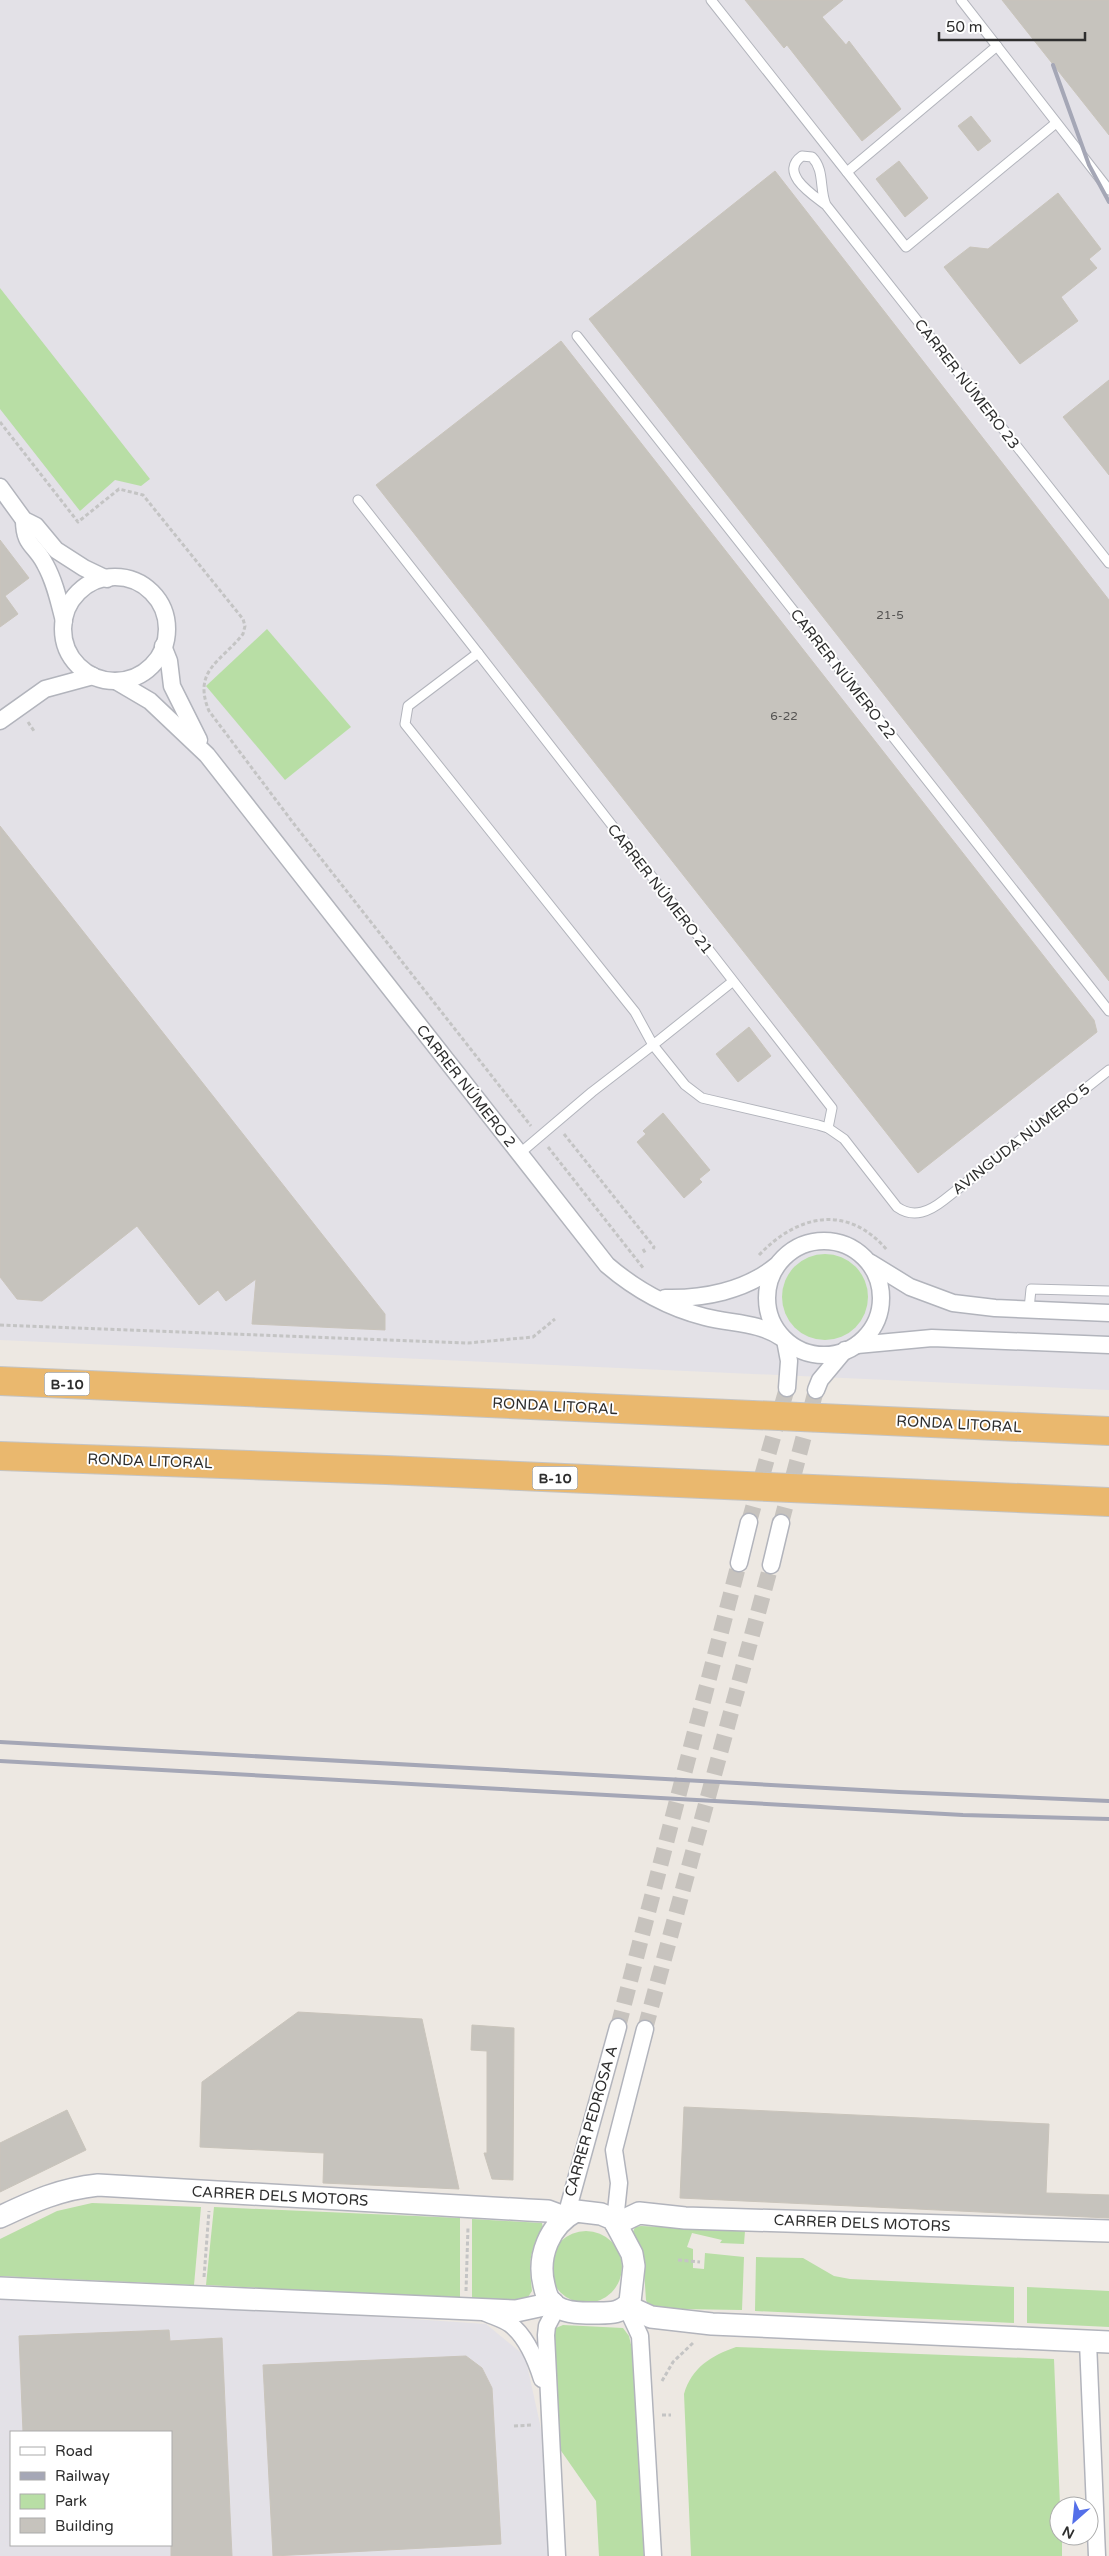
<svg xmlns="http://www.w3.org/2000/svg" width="1109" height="2556" viewBox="0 0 1109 2556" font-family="'Varela Round',sans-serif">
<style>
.industrial{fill:#e3e1e7;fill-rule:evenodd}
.green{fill:#b8dea5}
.building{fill:#c6c3bd;stroke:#c9c4bb}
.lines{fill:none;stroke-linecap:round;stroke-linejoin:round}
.minor-tunnel{stroke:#c7c3be;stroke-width:16;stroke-dasharray:16 8;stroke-linecap:butt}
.service-casing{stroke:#b2b4bc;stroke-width:11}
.minor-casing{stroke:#b2b4bc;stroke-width:19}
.tertiary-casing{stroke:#b2b4bc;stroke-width:24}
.trunk-casing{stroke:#c4c4c4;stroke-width:30}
.path{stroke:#c4c4c4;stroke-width:3;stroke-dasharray:4 2.5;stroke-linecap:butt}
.service{stroke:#fff;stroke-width:9}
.minor{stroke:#fff;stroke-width:16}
.tertiary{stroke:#fff;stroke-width:21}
.trunk{stroke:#eab86e;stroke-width:28}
.rail{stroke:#a5a7b6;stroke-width:4}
.labels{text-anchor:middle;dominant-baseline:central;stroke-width:4;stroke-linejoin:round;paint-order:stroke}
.number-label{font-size:12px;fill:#545352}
.shield{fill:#fff;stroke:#6d6d6d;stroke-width:1}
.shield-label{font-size:14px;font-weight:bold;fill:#2e2e2e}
.street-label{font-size:15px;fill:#2e2e2e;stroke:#fff}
</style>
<rect width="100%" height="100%" fill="#ede8e2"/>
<g class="industrial">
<polygon points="0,0 1109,0 1109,1390 0,1340"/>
<path d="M0 2291 486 2324 525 2356 553 2483 557 2556H0ZM11 2432H171V2545H11Z"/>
</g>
<g class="green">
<polygon points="0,288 150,479 141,486 115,480 80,511 0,409"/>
<polygon points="267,629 351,727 285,780 206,686"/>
<circle cx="825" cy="1297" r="43"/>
<polygon points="92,2203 201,2207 194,2285 0,2276 0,2239 57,2211"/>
<polygon points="214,2207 460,2218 460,2299 206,2285"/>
<path d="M472 2219 542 2223 543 2228C528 2254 529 2263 532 2291L526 2300 472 2299Z"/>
<polygon points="641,2226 745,2231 744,2244 720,2243 722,2240 692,2233 687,2247 693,2249 693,2268 704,2269 705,2253 744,2257 742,2310 679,2309 648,2305 646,2300 643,2255 633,2232 635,2227"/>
<circle cx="586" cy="2267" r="36"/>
<polygon points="756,2257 803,2258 834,2276 850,2279 1014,2287 1014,2323 755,2311"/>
<polygon points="1027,2287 1109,2291 1109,2327 1027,2323"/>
<polygon points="563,2325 623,2328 629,2336 632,2349 644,2556 599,2556 596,2501 557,2445 553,2335 556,2328"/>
<path d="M736 2347 1054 2359 1060 2506 1059 2536H1062V2556H691L684 2394C692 2367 711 2356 736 2347Z"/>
</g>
<g class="building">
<polygon points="745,0 843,0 822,17 846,45 849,41 901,109 862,141 787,45 784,48"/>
<polygon points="1002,0 1109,0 1109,135"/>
<polygon points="971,116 991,141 978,151 958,126"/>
<polygon points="899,161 928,198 905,217 876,179"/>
<polygon points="775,171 1109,600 1109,981 589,319"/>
<polygon points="1058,193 1101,249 1089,259 1097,268 1061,297 1078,321 1020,364 944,267 970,247 988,249"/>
<polygon points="561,341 1094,1020 1097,1032 918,1173 376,485"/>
<polygon points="1109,380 1109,475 1063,417"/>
<polygon points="0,540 29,578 5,596 18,614 0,627"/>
<polygon points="0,826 385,1314 385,1330 252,1324 256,1279 226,1301 218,1290 199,1305 137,1226 42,1301 17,1299 0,1277"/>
<polygon points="749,1027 771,1056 738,1082 716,1054"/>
<polygon points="663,1113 710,1170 699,1179 702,1182 684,1198 637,1142 646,1134 643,1131"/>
<polygon points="298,2012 422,2019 459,2189 323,2183 324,2153 200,2147 202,2082"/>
<polygon points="472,2025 514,2028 513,2180 492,2179 484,2153 487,2153 487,2051 471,2050"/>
<polygon points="684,2107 1049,2124 1046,2193 1109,2195 1109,2218 680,2198"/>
<polygon points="67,2110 86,2150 0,2192 0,2143"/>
<polygon points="169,2330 170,2341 222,2338 232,2556 171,2556 171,2432 23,2432 19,2336"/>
<polygon points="466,2356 482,2368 492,2388 501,2544 273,2556 263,2365"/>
</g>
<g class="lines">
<g class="minor-tunnel">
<polyline points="749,1522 787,1388"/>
<polyline points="781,1523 816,1390"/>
<polyline points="618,2027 739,1563"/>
<polyline points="645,2029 771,1565"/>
</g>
<g class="service-casing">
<g id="service">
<polyline points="711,0 906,247 1056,123"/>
<polyline points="961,0 1109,190"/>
<polyline points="847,172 997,46"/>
<path d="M826 205C819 189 825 170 812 157L802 156C778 173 813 195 826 205L1109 563"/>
<polyline points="577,336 1109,1011"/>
<polyline points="358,500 478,653 408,706 405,724 635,1012 653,1045 732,982"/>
<polyline points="478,653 832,1108 828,1128"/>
<path d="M519 1154 592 1092 653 1045 685 1085 702 1098 818 1125 828 1128 844 1139 897 1207C914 1219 930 1211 944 1200L1109 1070"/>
<polyline points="1029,1309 1031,1289 1109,1291"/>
</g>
</g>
<g class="minor-casing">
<g id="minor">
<polyline points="0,487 24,520 36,526 56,550 84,568 107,579"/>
<path d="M24 520C24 546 35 544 45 564 55 582 59 602 64 621"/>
<circle cx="115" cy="629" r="52"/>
<polyline points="163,646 169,661 172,686 199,740"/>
<path d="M116 681 150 701 207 755 607 1265C635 1289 669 1308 705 1317 732 1324 759 1322 782 1338"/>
<polyline points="0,721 45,689 93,676"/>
<circle cx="824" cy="1298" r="57"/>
<polyline points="871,1263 910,1287 953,1303 995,1308 1109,1313"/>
<path d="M665 1298C703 1299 745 1291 776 1266"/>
<polyline points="785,1340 789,1361 787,1388"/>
<polyline points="857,1345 932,1338 1109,1345"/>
<polyline points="816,1390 820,1380 845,1350"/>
<polyline points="739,1563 749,1522"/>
<polyline points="771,1565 781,1523"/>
<polyline points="566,2216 618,2027"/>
<polyline points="615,2221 619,2183 614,2150 645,2029"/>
<polyline points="626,2306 640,2336 653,2556"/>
<path d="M484 2312C492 2316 503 2319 510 2324 527 2337 536 2360 542 2379"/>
<polyline points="1088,2342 1097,2556"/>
<polyline points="557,2556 546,2335 547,2326 557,2307"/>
</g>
</g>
<g class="tertiary-casing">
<g id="tertiary">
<path d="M576 2211 601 2214 613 2219 616 2224 632 2254 634 2266 630 2302C622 2313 611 2313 599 2313 586 2313 569 2314 557 2307 548 2302 546 2294 544 2285 537 2257 549 2225 576 2211Z"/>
<path d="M0 2217C34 2201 60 2189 98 2185L528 2210 548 2211 564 2217"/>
<polyline points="616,2224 639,2213 685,2218 1109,2231"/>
<polyline points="0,2288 516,2311 553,2303"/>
<polyline points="627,2306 651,2317 712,2324 1109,2342"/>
</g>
</g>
<g class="trunk-casing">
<g id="trunk">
<polyline points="0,1381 1109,1431"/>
<polyline points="0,1456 386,1470 1109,1502"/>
</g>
</g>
<g class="path">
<path d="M0 422 78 522 119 489 143 495 243 619 245 626 243 634C222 661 192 670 209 711L294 824 531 1126"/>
<polyline points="28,722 34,731"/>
<polyline points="564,1134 654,1247 653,1249"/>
<polyline points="548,1147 644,1269"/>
<polyline points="643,1249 646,1254"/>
<path d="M759 1255C797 1215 847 1203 887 1250"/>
<polyline points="0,1325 468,1343 533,1337 555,1319"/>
<polyline points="678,2260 700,2262"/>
<polyline points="204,2277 209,2211"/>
<polyline points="466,2291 468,2227"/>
<polyline points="662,2381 673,2362 694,2342"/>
<polyline points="662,2415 671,2415"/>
<polyline points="514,2426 532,2425"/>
</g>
<use href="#service" class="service"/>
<use href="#minor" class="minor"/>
<use href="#tertiary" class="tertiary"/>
<use href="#trunk" class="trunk"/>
<g class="rail">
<polyline points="1053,65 1089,165 1109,202"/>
<polyline points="0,1742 899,1792 1109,1801"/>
<polyline points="0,1761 963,1815 1109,1819"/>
</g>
</g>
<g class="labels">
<g class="number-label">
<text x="890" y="615">21-5</text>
<text x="784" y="716">6-22</text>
</g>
<g class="shield">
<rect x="44.5" y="1372.5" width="45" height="23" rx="4"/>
<rect x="532.5" y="1466.5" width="45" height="23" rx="4"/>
</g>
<g class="shield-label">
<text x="67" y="1384">B-10</text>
<text x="555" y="1478">B-10</text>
</g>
<g class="street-label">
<text transform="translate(967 384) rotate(52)">CARRER NÚMERO 23</text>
<text transform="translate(843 674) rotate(52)">CARRER NÚMERO 22</text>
<text transform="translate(660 889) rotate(52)">CARRER NÚMERO 21</text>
<text transform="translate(466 1086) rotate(52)">CARRER NÚMERO 2</text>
<text transform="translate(1021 1139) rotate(-38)">AVINGUDA NÚMERO 5</text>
<text transform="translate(555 1406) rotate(3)">RONDA LITORAL</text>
<text transform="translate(959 1424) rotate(3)">RONDA LITORAL</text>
<text transform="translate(150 1461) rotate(2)">RONDA LITORAL</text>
<text transform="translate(591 2121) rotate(-74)">CARRER PEDROSA A</text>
<text transform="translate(280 2196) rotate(3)">CARRER DELS MOTORS</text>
<text transform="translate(862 2223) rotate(2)">CARRER DELS MOTORS</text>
</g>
</g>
<rect x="10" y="2431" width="162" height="115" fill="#ffffff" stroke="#ababab"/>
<rect x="20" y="2447" width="25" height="8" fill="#ffffff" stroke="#ababab"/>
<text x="55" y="2456" font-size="15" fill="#2e2e2e">Road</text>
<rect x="20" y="2472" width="25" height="8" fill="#a5a7b6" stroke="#ababab"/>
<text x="55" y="2481" font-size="15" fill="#2e2e2e">Railway</text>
<rect x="20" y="2494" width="25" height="15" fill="#b8dea5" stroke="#ababab"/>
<text x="55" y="2506" font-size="15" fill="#2e2e2e">Park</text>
<rect x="20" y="2518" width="25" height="15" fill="#c6c3bd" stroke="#ababab"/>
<text x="55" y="2531" font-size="15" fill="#2e2e2e">Building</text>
<g transform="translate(1074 2521) rotate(207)"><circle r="24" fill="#ffffff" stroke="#ababab"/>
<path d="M0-4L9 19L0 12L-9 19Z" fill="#546fe9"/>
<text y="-8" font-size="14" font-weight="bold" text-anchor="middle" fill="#2e2e2e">N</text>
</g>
<path d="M939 32v8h146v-8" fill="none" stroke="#2e2e2e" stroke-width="2.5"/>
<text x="946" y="32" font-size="15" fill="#2e2e2e" stroke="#ffffff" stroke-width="4" paint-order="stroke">50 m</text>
</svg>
